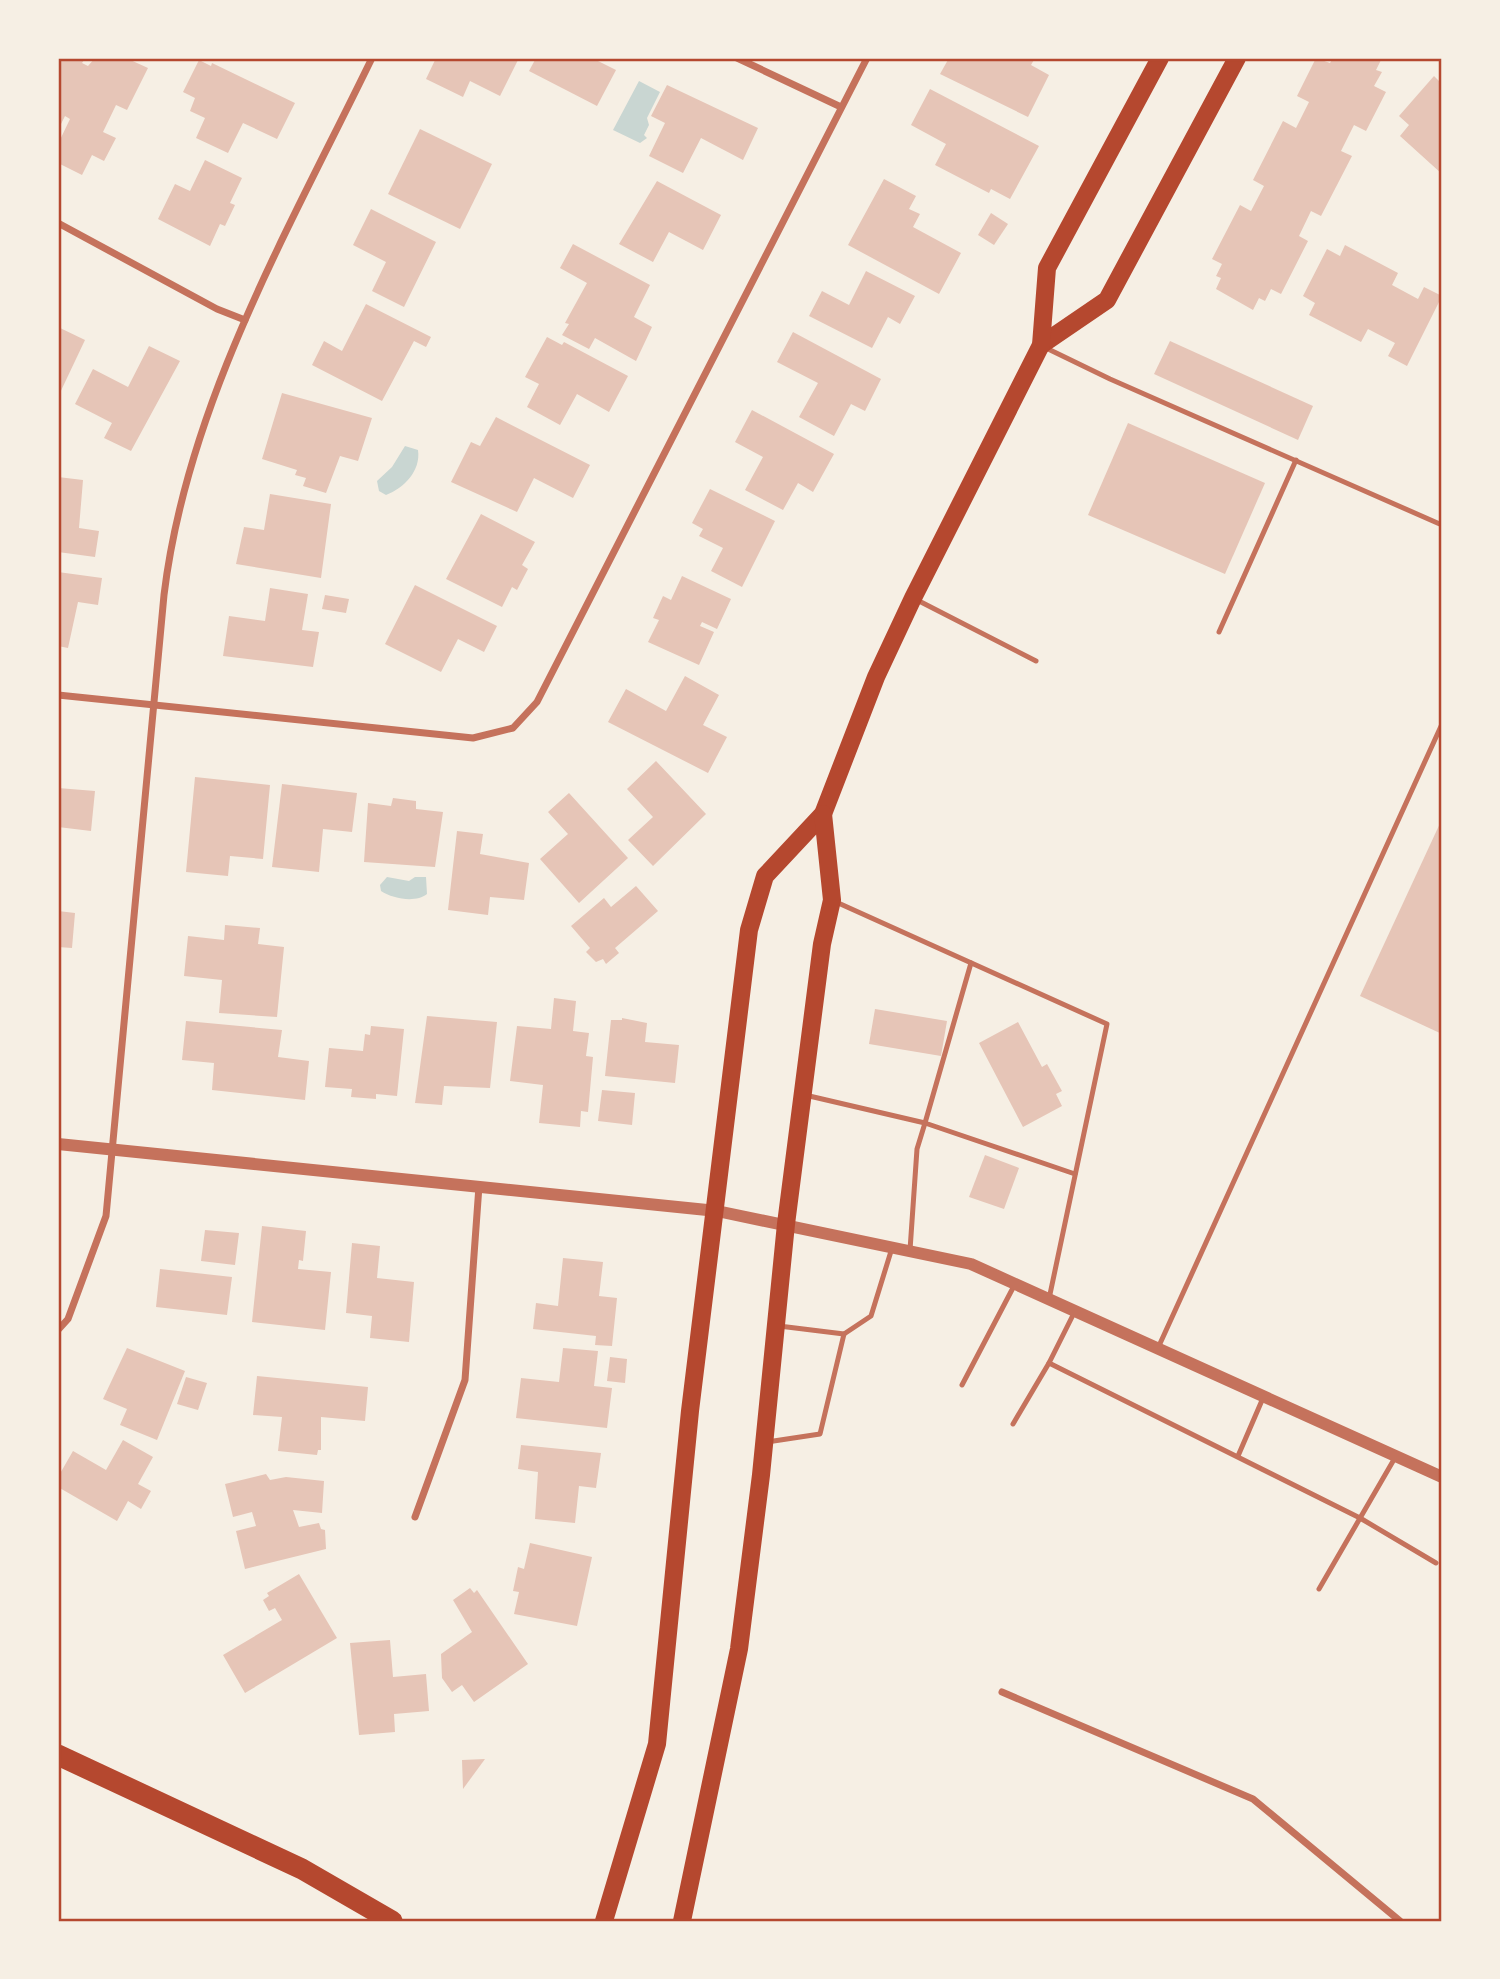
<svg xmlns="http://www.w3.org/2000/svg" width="1500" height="1979" viewBox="0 0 1500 1979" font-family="'Zilla Slab',serif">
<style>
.water{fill:#c9d6d2}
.building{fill:#e6c5b7}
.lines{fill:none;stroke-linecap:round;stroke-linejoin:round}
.service{stroke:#c5725c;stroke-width:5}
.minor{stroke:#c5725c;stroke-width:7}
.tertiary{stroke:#c5725c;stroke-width:12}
.primary{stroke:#b5482f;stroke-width:18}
.motorway{stroke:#b5482f;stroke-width:21}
.neatline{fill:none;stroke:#b5482f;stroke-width:2.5}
</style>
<rect width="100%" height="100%" fill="#f6efe4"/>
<g class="water">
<polygon points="639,81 660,92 647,118 649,125 644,135 647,138 640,143 613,130"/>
<path d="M405 446 418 450C421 471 404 488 386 495L379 491 377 481 392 467Z"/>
<path d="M387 877 409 881 415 877H426L427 894C416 903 393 899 381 891L380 885Z"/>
</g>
<g class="building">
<polygon points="58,58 80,58 84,60 82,63 88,66 95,58 126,58 148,68 127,110 116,105 103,132 116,138 104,161 92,155 82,175 58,163 58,144 70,119 65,116 58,130"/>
<polygon points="436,58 519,58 500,96 470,81 463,97 426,79"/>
<polygon points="536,58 592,58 616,70 597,106 529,71"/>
<polygon points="949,58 1035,58 1031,65 1049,75 1028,117 940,74"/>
<polygon points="1316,58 1330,63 1333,58 1382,58 1376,70 1382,72 1374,86 1386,92 1366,131 1354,125 1341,151 1352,156 1321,216 1311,211 1299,236 1308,241 1281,294 1271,289 1265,301 1259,298 1253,310 1216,289 1221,278 1216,276 1222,264 1212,259 1240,205 1251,211 1264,186 1253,180 1283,121 1296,128 1309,102 1297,96"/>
<polygon points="199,60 211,66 212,63 295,103 277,139 243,123 228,153 196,138 205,118 190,111 195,98 183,92"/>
<polygon points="1434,76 1442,84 1442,174 1400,136 1409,125 1399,116"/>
<polygon points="667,85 758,128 743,160 701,138 683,173 649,156 665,123 651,116"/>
<polygon points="930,89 1039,146 1010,199 991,189 989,193 935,165 946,144 911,125"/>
<polygon points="420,129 492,164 460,229 388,194"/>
<polygon points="205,160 242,178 230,203 235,205 225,226 220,224 210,246 158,219 175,184 190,191"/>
<polygon points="884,179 916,196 909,209 920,214 913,227 961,253 939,294 848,245"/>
<polygon points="657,181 721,215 703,250 669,232 653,262 619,244"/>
<polygon points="371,209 436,242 404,307 372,291 386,262 353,245"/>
<polygon points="991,213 1008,224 994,245 978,235"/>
<polygon points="573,244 650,285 634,317 652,327 636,361 595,338 589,349 562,335 569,324 565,323 587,283 560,268"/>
<polygon points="1345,245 1398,273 1392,285 1418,299 1424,287 1442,296 1407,366 1388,356 1395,343 1368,329 1361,342 1309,315 1315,303 1303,296 1327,249 1340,256"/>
<polygon points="866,271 915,296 900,324 888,317 872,348 809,316 822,291 849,305"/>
<polygon points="366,304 431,337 426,347 414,341 382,401 312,365 324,341 342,351"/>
<polygon points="58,327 85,340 58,397"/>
<polygon points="793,332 881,379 865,411 851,404 834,436 799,417 818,383 777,362"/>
<polygon points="547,337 562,345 564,342 628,376 609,412 577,394 560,425 527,407 539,384 525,377"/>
<polygon points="1170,341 1313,406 1298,440 1154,374"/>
<polygon points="149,346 180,361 131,451 104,438 112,423 75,404 93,369 128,387"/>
<polygon points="282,393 372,418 358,461 340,456 326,493 303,486 306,478 295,475 297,470 262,459"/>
<polygon points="752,410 834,454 813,492 798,483 783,510 745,490 763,457 735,442"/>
<polygon points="496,417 590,465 573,498 534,478 517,512 451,482 471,442 480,446"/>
<polygon points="1128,423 1265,483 1225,574 1088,515"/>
<polygon points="58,477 83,480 79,528 99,531 95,557 58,552"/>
<polygon points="710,489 775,521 742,587 711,571 723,548 699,536 703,529 692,523"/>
<polygon points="270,494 331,504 321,578 236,564 244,527 264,530"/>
<polygon points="481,514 535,542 522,565 528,569 517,590 512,587 502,607 446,579"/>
<polygon points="58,572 102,578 98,605 78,602 68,648 58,646"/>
<polygon points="682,576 731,599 717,629 702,622 700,626 714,632 699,665 648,642 659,620 653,618 663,596 671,600"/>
<polygon points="415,585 497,626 484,652 458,639 441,672 385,644"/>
<polygon points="270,588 308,594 302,630 319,632 313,667 223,656 229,616 265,621"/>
<polygon points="325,595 349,599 346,613 322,609"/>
<polygon points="685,676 719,695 703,725 727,737 708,773 608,722 626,689 666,711"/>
<polygon points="656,761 706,814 653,866 628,840 653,817 627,789"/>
<polygon points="195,777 270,785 263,859 230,856 228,876 186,872"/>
<polygon points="282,784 357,793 352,832 323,829 319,872 272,867"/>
<polygon points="58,788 95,791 91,831 58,827"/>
<polygon points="569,793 628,858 579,903 540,859 568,834 548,812"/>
<polygon points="393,798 416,801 416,809 443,812 435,867 364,862 368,803 391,806"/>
<polygon points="1442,819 1442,1034 1360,996"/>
<polygon points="457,831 483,834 480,854 529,863 524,900 490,897 488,915 448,910"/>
<polygon points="636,886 658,911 615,948 619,953 606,964 603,959 596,962 586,952 590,948 571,926 604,898 611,907"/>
<polygon points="58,911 75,913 72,948 58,947"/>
<polygon points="225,925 260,928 258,944 284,947 277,1017 219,1013 222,980 184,976 188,936 224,940"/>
<polygon points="554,998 576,1001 573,1031 589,1033 586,1056 593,1057 588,1112 581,1111 580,1127 539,1123 543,1085 510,1081 517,1026 551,1029"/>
<polygon points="875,1009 947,1021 941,1056 869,1044"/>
<polygon points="427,1016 497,1022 490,1088 444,1086 442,1105 415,1103"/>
<polygon points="622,1018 647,1023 645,1042 679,1045 675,1083 605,1076 611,1020 622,1020"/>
<polygon points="186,1021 282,1030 278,1057 309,1061 305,1100 212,1090 214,1063 182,1060"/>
<polygon points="1018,1022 1042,1067 1047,1064 1062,1091 1056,1094 1062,1106 1023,1127 979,1043"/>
<polygon points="371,1026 404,1029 397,1096 376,1094 376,1099 351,1097 352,1089 325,1087 329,1048 363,1051 365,1034 370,1035"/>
<polygon points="602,1090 635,1093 632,1125 598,1121"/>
<polygon points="985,1155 1019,1168 1004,1209 969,1197"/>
<polygon points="262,1226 306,1231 303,1261 299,1260 298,1269 331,1272 325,1330 252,1322"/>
<polygon points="205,1230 239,1233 235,1265 201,1261"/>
<polygon points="352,1243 380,1246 377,1278 414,1282 409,1342 370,1338 372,1316 346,1313"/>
<polygon points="563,1258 603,1262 599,1296 617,1298 612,1346 595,1345 596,1336 533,1329 536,1303 558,1306"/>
<polygon points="160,1269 232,1277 227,1315 156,1307"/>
<polygon points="127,1348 185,1371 157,1440 120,1425 127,1409 103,1399"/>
<polygon points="563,1348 598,1351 594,1386 612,1388 607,1428 516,1418 521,1378 559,1382"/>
<polygon points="610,1357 627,1359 625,1383 607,1381"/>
<polygon points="257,1376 368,1387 365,1421 321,1417 321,1450 318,1450 317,1455 278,1451 282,1417 253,1415"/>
<polygon points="186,1377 207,1383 198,1410 177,1404"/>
<polygon points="123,1440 153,1457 138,1484 151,1491 141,1509 128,1501 117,1521 58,1487 58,1477 73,1451 106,1470"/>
<polygon points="521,1445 601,1453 596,1488 579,1486 575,1523 535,1519 538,1472 518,1469"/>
<polygon points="266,1474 270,1480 286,1477 324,1481 322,1513 293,1510 299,1527 319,1523 321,1529 325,1530 326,1549 245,1569 236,1531 256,1526 252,1512 233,1517 225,1484"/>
<polygon points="530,1543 592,1557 577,1626 514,1614 519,1592 513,1591 518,1567 524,1569"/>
<polygon points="299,1574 337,1638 245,1693 223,1655 282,1620 275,1608 269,1611 263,1600 269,1596 267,1593"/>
<polygon points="470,1588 474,1593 477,1590 528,1664 474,1702 462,1685 452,1692 442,1678 441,1654 472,1632 453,1600"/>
<polygon points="390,1640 393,1677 426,1674 429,1711 394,1714 395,1732 359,1735 350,1643"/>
<polygon points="485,1759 463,1789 462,1760"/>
</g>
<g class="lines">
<g class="service">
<polyline points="1046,348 1110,379 1442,525"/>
<polyline points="917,600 1036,661"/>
<polyline points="1219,632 1296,460"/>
<polyline points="836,902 1107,1024 1049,1299"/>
<polyline points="971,963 925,1123 1075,1174"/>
<polyline points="805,1095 925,1123 917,1149 910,1250"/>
<polyline points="1075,1311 1049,1363 1360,1518 1436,1563"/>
<polyline points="779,1326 844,1334 871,1316 892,1248"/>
<polyline points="1158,1348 1442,724"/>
<polyline points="962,1385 1015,1284"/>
<polyline points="1013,1424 1049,1363"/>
<polyline points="767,1442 820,1434 844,1334"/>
<polyline points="1238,1456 1263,1398"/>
<polyline points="1319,1589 1396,1456"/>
</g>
<g class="minor">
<polyline points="737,58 841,107"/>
<polyline points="58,223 217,309 245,320"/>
<polyline points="58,695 473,738 513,728 537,702 867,58"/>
<path d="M58 1330 68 1319 106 1216 164 595C187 404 289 229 372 58"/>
<polyline points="415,1517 465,1380 479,1186"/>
<polyline points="1002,1692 1253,1799 1400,1921"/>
</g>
<polyline class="tertiary" points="58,1144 717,1211 971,1264 1442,1477"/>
<g class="primary">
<polyline points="1041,345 1107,300 1237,58"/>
<polyline points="604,1921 657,1744 690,1411 749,930 765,876 823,814 876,677 913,598 1041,345 1047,268 1160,58"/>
<polyline points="682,1921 739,1649 761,1475 786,1224 822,944 832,900 823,814"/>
</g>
<polyline class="motorway" points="58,1755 302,1869 392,1921"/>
</g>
<rect width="1500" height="1979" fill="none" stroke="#f6efe4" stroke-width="119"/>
<rect x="60" y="60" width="1380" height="1860" class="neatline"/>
</svg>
